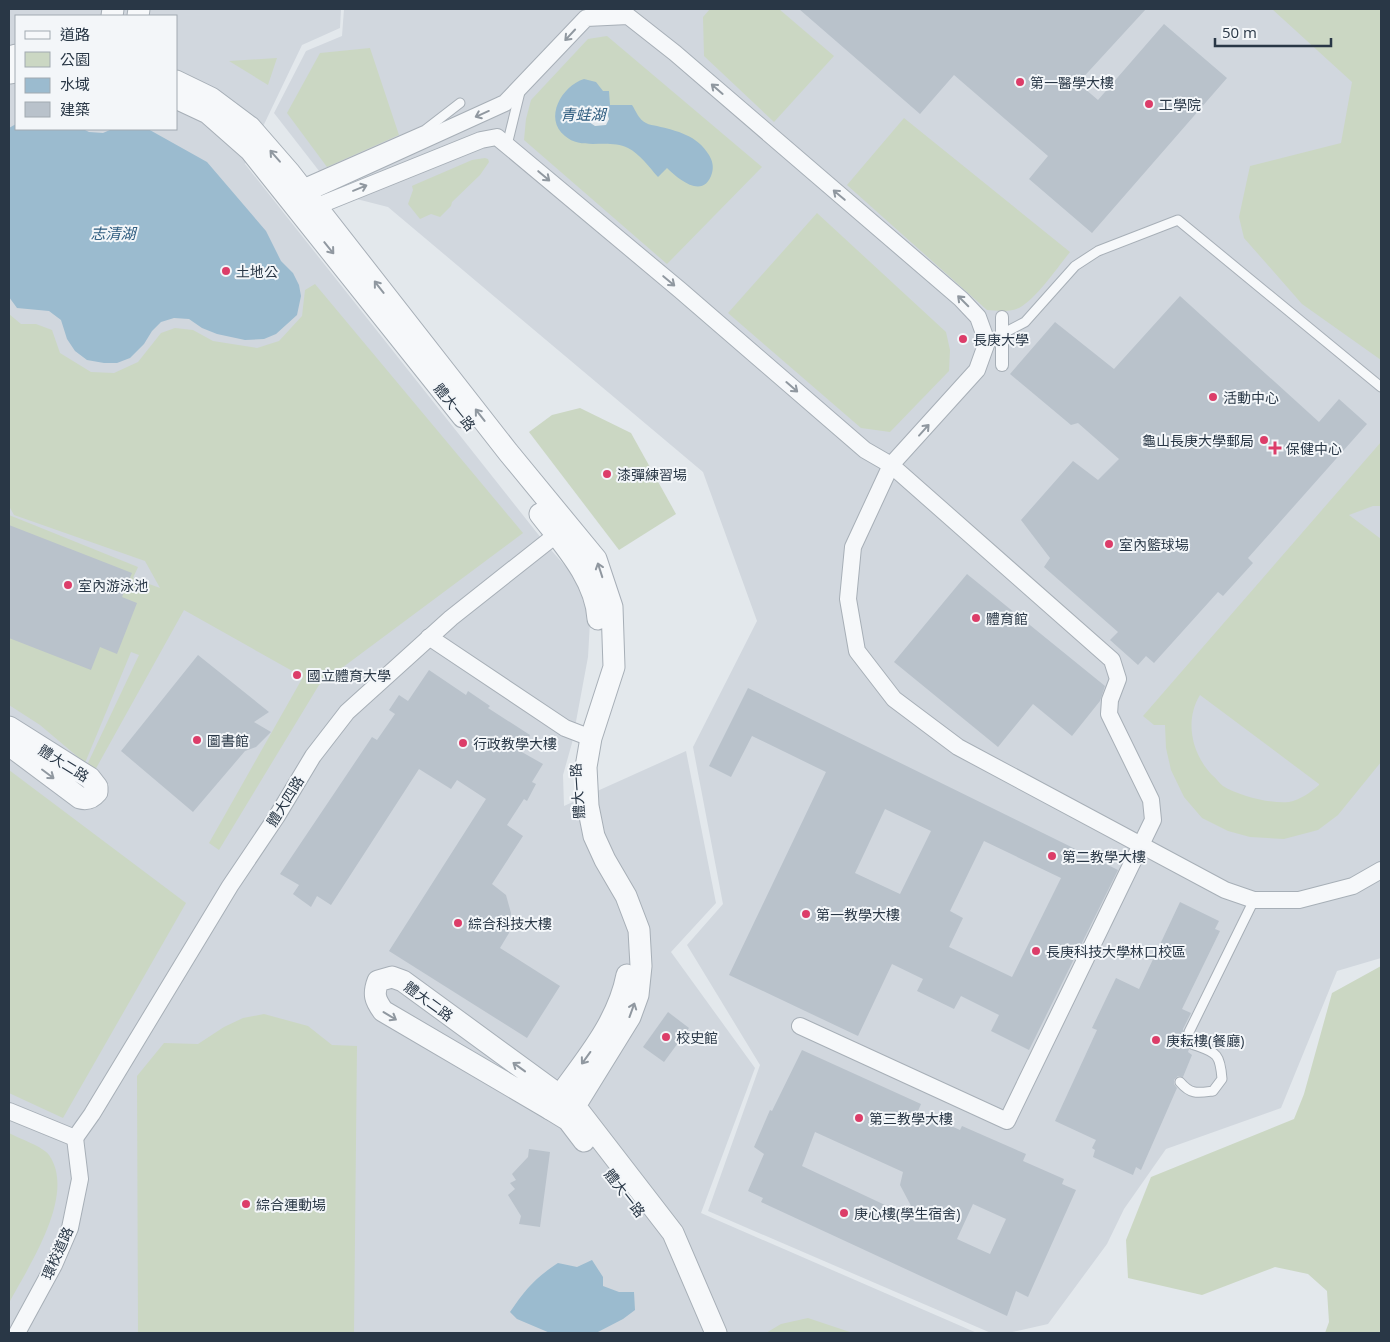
<svg xmlns="http://www.w3.org/2000/svg" width="1390" height="1342" viewBox="0 0 1390 1342" font-family="'Open Sans','Noto Sans TC',sans-serif">
<style>
.built{fill:#d1d7de;fill-rule:evenodd}
.green{fill:#cbd7c3;fill-rule:evenodd}
.water{fill:#9bbbcf}
.pier{fill:#e3e8ec}
.building{fill:#b9c2cb;fill-rule:evenodd}
.lines{fill:none;stroke-linecap:round;stroke-linejoin:round}
.service-casing{stroke:#a7afb7;stroke-width:11}
.pedestrian-casing{stroke:#a7afb7;stroke-width:14}
.minor-casing{stroke:#a7afb7;stroke-width:18}
.tertiary-casing{stroke:#a7afb7;stroke-width:23}
.service{stroke:#f6f8fa;stroke-width:9}
.pedestrian{stroke:#f6f8fa;stroke-width:12}
.minor{stroke:#f6f8fa;stroke-width:16}
.tertiary{stroke:#f6f8fa;stroke-width:21}
.oneway{stroke:#9098a0}
.poi-dot{fill:#dc3d69;stroke:#f3f6f9;stroke-width:2}
.labels{text-anchor:middle;dominant-baseline:central;stroke-width:4;stroke-linejoin:round;paint-order:stroke}
.poi-label{font-size:14px;fill:#293746;stroke:#f3f6f9;text-anchor:start}
.street-label{font-size:14px;fill:#293746;stroke:#f3f6f9}
.water-label{font-size:15px;font-style:italic;fill:#2e5c7f;stroke:#f3f6f9}
</style>
<rect width="100%" height="100%" fill="#e3e8ec"/>
<g class="built">
<path d="M9 9H341L340 28 302 45 245 164 545 543 572 574 591 604 588 657 572 743 563 775 564 806 686 751 716 903 671 952 755 1068 701 1213 977 1333H9ZM16 16H176V129H16Z"/>
<polygon points="344,9 1381,9 1381,958 1337,971 1281,1108 1166,1149 1124,1209 1107,1244 1048,1324 1008,1333 991,1333 708,1211 760,1065 687,945 723,904 693,747 757,621 703,472 388,207 337,194 274,113 306,51 342,36"/>
</g>
<g class="green">
<polygon points="710,9 779,9 834,56 774,122 704,56 703,17"/>
<polygon points="1272,9 1381,9 1381,360 1302,304 1244,238 1239,217 1250,166 1341,143 1352,82"/>
<polygon points="607,36 762,167 667,264 524,140 526,119 531,100 588,39"/>
<polygon points="370,48 399,135 327,167 287,113 320,53"/>
<polygon points="277,58 268,85 229,61"/>
<path d="M904 118 1070 252C1057 268 1036 299 1019 308 1009 312 998 311 987 310L847 185Z"/>
<polygon points="485,158 488,159 489,162 480,175 452,202 451,206 440,217 431,214 420,219 408,204 413,190 412,186 414,185 472,160"/>
<polygon points="817,213 946,332 950,350 949,371 890,432 861,428 728,313"/>
<polygon points="315,284 523,533 319,685 219,850 209,843 303,677 184,610 94,772 87,765 139,655 131,652 85,763 40,725 9,705 9,515 138,567 133,578 160,588 145,561 14,515 9,506 9,314 21,324 36,324 52,330 60,353 91,372 114,373 138,362 161,333 175,328 193,330 213,341 257,348 279,341 302,316 305,290"/>
<polygon points="580,408 631,433 676,514 619,550 529,432 552,415"/>
<path d="M1381 442V506H1373L1349 515 1381 539V762L1338 815 1318 830 1284 839 1250 837 1228 831 1202 818 1184 797 1171 770 1166 748 1165 725H1154L1143 716ZM1200 695 1319 784V785C1311 792 1300 800 1289 802 1271 804 1239 796 1223 786 1219 783 1216 778 1212 775 1192 754 1184 721 1200 695Z"/>
<polygon points="9,770 186,903 63,1118 9,1093"/>
<polygon points="1381,966 1381,1333 1325,1333 1329,1322 1327,1291 1308,1274 1275,1267 1202,1295 1128,1278 1126,1240 1151,1177 1294,1119 1304,1094 1332,993"/>
<polygon points="264,1014 308,1026 332,1045 357,1046 354,1333 138,1333 137,1076 164,1043 198,1044 224,1027 243,1018"/>
<path d="M9 1133C18 1138 44 1147 49 1155 77 1195 28 1267 9 1303Z"/>
<polygon points="808,1318 853,1333 766,1333 781,1324"/>
</g>
<g class="water">
<path d="M584 79 596 82 603 91H609L610 105H632C636 111 639 120 646 123 649 125 654 125 657 126 677 131 697 135 709 155 712 160 714 166 712 173 704 200 679 180 667 168L658 177C649 167 640 154 628 148 608 138 582 151 565 136 543 118 562 86 584 79Z"/>
<polygon points="16,124 16,129 83,129 89,132 103,133 112,129 148,129 207,162 266,231 281,261 293,273 299,285 301,296 297,315 276,334 264,339 245,340 217,334 202,328 189,319 174,318 161,322 152,331 144,344 130,358 117,363 104,363 87,360 75,351 67,339 61,320 49,311 17,308 9,297 9,128"/>
<path d="M592 1260 603 1277V1286L619 1292H634L635 1310 623 1319 596 1333H550L517 1319 510 1312C525 1290 535 1278 558 1263L577 1267Z"/>
</g>
<polygon class="pier" points="595,107 603,109 607,113 609,119 606,125 595,126 583,118 582,112 584,110"/>
<g class="building">
<polygon points="799,9 1146,9 1078,83 1098,100 1164,24 1227,78 1092,233 1029,179 1048,156 954,75 920,114"/>
<polygon points="1180,296 1319,422 1339,399 1367,424 1248,558 1253,563 1223,596 1218,592 1154,663 1146,656 1138,665 1110,640 1118,632 1044,567 1050,558 1021,520 1073,461 1098,480 1119,459 1078,423 1071,425 1010,374 1055,322 1114,369"/>
<polygon points="9,525 132,573 122,597 137,603 117,654 100,647 91,670 9,638"/>
<polygon points="967,574 1105,686 1100,701 1072,736 1033,704 998,747 894,662"/>
<polygon points="198,655 269,712 254,722 271,732 256,747 245,751 193,812 121,751"/>
<polygon points="429,670 466,695 468,691 490,706 488,708 530,735 520,751 543,764 532,782 536,784 527,801 524,799 507,825 523,836 492,884 506,895 511,913 509,933 500,948 560,986 527,1038 389,951 486,799 457,780 451,789 419,769 331,905 317,896 311,907 293,894 299,885 280,874 372,737 377,740 395,714 389,710 399,695 408,701"/>
<path d="M748 688 1118 870 1029 1050 991 1031 999 1015 961 996 954 1009 917 991 923 979 892 964 858 1036 729 975 826 772 752 736 731 777 709 766ZM885 809 931 831 900 894 855 873ZM984 841 1061 878 1012 977 949 947 963 918 950 911Z"/>
<polygon points="1180,902 1219,921 1215,929 1220,931 1182,1009 1191,1013 1183,1029 1184,1035 1189,1038 1194,1036 1196,1037 1195,1039 1188,1039 1186,1042 1186,1046 1189,1049 1188,1052 1192,1055 1183,1077 1178,1076 1174,1080 1174,1084 1177,1088 1141,1170 1136,1167 1133,1175 1093,1157 1095,1150 1092,1148 1096,1140 1055,1121 1097,1030 1092,1028 1116,978 1139,989"/>
<polygon points="668,1012 689,1028 664,1062 643,1047"/>
<path d="M802 1050 921 1104 918 1111 960 1130 962 1126 1026 1154 1023 1161 1064 1179 1062 1184 1076 1190 1028 1297 1016 1291 1007 1316 761 1202 763 1198 748 1191 764 1154 754 1147 770 1110 772 1111ZM815 1132 903 1172 900 1185 919 1221 802 1166ZM973 1204 1006 1219 990 1254 957 1239Z"/>
<polygon points="529,1149 550,1152 540,1227 519,1224 521,1216 508,1195 515,1189 510,1183 516,1180 512,1174 528,1157"/>
</g>
<g class="lines">
<g class="service-casing">
<g id="service">
<polyline points="507,145 520,92"/>
<polyline points="300,185 425,130 460,103"/>
<polyline points="998,336 1025,322 1075,266 1098,251 1178,220 1381,387"/>
<polyline points="1189,1032 1254,900"/>
<path d="M1180 1082C1191 1095 1198 1093 1213 1091L1222 1079C1220 1052 1216 1053 1192 1044"/>
</g>
</g>
<g class="pedestrian-casing">
<polyline id="pedestrian" points="1002,317 1002,365"/>
</g>
<g class="minor-casing">
<g id="minor">
<polyline points="301,203 305,194 505,103 586,18 628,16 675,53 961,299 978,317 987,342 977,370 891,465 853,547 848,599 857,651 894,699 958,747 1225,890 1254,900 1299,900 1353,886 1381,870"/>
<polyline points="306,209 315,207 481,140 497,137 680,290 865,450 891,465 1112,660 1118,679 1110,700 1109,714 1151,800 1153,820 1007,1121 800,1026"/>
<polyline points="429,637 565,728 591,738"/>
<polyline points="9,1111 75,1138"/>
<polyline points="75,1138 92,1114 230,886 277,816 313,756 347,712 451,618 566,527"/>
<polyline points="17,1333 54,1265 70,1228 80,1179 75,1138"/>
</g>
</g>
<g class="tertiary-casing">
<g id="tertiary">
<polyline points="112,16 113,9"/>
<polyline points="138,16 139,9"/>
<polyline points="9,57 16,55"/>
<polyline points="9,73 16,72"/>
<polyline points="176,81 211,98 250,127 290,173 508,452 596,559 612,607 614,667 591,738 586,767 588,806 594,836 605,860 626,896 639,930 641,966 638,995 630,1017 575,1106 673,1233 716,1333"/>
<polyline points="176,98 208,113 250,150 463,417"/>
<path d="M540 514C563 544 596 579 598 619"/>
<path d="M9 727 90 778 97 787V792C92 798 87 800 80 798L9 745"/>
<path d="M550 1109 383 1011C375 1000 373 994 378 981L392 977 403 981 570 1103"/>
<path d="M584 1141 568 1120 550 1109C579 1067 617 1027 627 975"/>
</g>
</g>
<use href="#service" class="service"/>
<use href="#pedestrian" class="pedestrian"/>
<use href="#minor" class="minor"/>
<use href="#tertiary" class="tertiary"/>
</g>
<defs><path id="oneway-shaft" d="M-6 0H5M1.5-3L5.5 0L1.5 3" fill="none" stroke-width="1.6" stroke-linecap="round" stroke-linejoin="round" transform="scale(1.25)"/></defs>
<g class="oneway">
<use href="#oneway-shaft" transform="translate(570 35) rotate(133)"/>
<use href="#oneway-shaft" transform="translate(717 89) rotate(-139)"/>
<use href="#oneway-shaft" transform="translate(482 114) rotate(156)"/>
<use href="#oneway-shaft" transform="translate(275 156) rotate(-131)"/>
<use href="#oneway-shaft" transform="translate(544 176) rotate(40)"/>
<use href="#oneway-shaft" transform="translate(360 188) rotate(-22)"/>
<use href="#oneway-shaft" transform="translate(839 195) rotate(-140)"/>
<use href="#oneway-shaft" transform="translate(329 248) rotate(51)"/>
<use href="#oneway-shaft" transform="translate(669 281) rotate(40)"/>
<use href="#oneway-shaft" transform="translate(379 287) rotate(-128)"/>
<use href="#oneway-shaft" transform="translate(963 301) rotate(-135)"/>
<use href="#oneway-shaft" transform="translate(792 387) rotate(41)"/>
<use href="#oneway-shaft" transform="translate(480 415) rotate(-128)"/>
<use href="#oneway-shaft" transform="translate(924 430) rotate(-48)"/>
<use href="#oneway-shaft" transform="translate(600 570) rotate(-108)"/>
<use href="#oneway-shaft" transform="translate(48 774) rotate(37)"/>
<use href="#oneway-shaft" transform="translate(632 1010) rotate(-70)"/>
<use href="#oneway-shaft" transform="translate(390 1016) rotate(31)"/>
<use href="#oneway-shaft" transform="translate(586 1058) rotate(126)"/>
<use href="#oneway-shaft" transform="translate(519 1067) rotate(-144)"/>
</g>
<g class="poi-dot">
<circle cx="1020" cy="82" r="5"/>
<circle cx="1149" cy="104" r="5"/>
<circle cx="226" cy="271" r="5"/>
<circle cx="963" cy="339" r="5"/>
<circle cx="1213" cy="397" r="5"/>
<circle cx="1264" cy="440" r="5"/>
<path d="M1272.5 440.5h5v5h5v5h-5v5h-5v-5h-5v-5h5z"/>
<circle cx="607" cy="474" r="5"/>
<circle cx="1109" cy="544" r="5"/>
<circle cx="68" cy="585" r="5"/>
<circle cx="976" cy="618" r="5"/>
<circle cx="297" cy="675" r="5"/>
<circle cx="197" cy="740" r="5"/>
<circle cx="463" cy="743" r="5"/>
<circle cx="1052" cy="856" r="5"/>
<circle cx="806" cy="914" r="5"/>
<circle cx="458" cy="923" r="5"/>
<circle cx="1036" cy="951" r="5"/>
<circle cx="666" cy="1037" r="5"/>
<circle cx="1156" cy="1040" r="5"/>
<circle cx="859" cy="1118" r="5"/>
<circle cx="246" cy="1204" r="5"/>
<circle cx="844" cy="1213" r="5"/>
</g>
<g class="labels">
<g class="poi-label">
<text x="1030" y="82">第一醫學大樓</text>
<text x="1159" y="104">工學院</text>
<text x="236" y="271">土地公</text>
<text x="973" y="339">長庚大學</text>
<text x="1223" y="397">活動中心</text>
<text x="1254" y="440" text-anchor="end">龜山長庚大學郵局</text>
<text x="1286" y="448">保健中心</text>
<text x="617" y="474">漆彈練習場</text>
<text x="1119" y="544">室內籃球場</text>
<text x="78" y="585">室內游泳池</text>
<text x="986" y="618">體育館</text>
<text x="307" y="675">國立體育大學</text>
<text x="207" y="740">圖書館</text>
<text x="473" y="743">行政教學大樓</text>
<text x="1062" y="856">第二教學大樓</text>
<text x="816" y="914">第一教學大樓</text>
<text x="468" y="923">綜合科技大樓</text>
<text x="1046" y="951">長庚科技大學林口校區</text>
<text x="676" y="1037">校史館</text>
<text x="1166" y="1040">庚耘樓(餐廳)</text>
<text x="869" y="1118">第三教學大樓</text>
<text x="256" y="1204">綜合運動場</text>
<text x="854" y="1213">庚心樓(學生宿舍)</text>
</g>
<g class="street-label">
<text transform="translate(455 407) rotate(51)">體大一路</text>
<text transform="translate(64 763) rotate(32)">體大二路</text>
<text transform="translate(577 791) rotate(-94)">體大一路</text>
<text transform="translate(285 801) rotate(-58)">體大四路</text>
<text transform="translate(429 1001) rotate(36)">體大二路</text>
<text transform="translate(625 1193) rotate(52)">體大一路</text>
<text transform="translate(57 1253) rotate(-66)">環校道路</text>
</g>
<g class="water-label">
<text x="583" y="114">青蛙湖</text>
<text x="113" y="233">志清湖</text>
</g>
</g>
<rect width="1390" height="1342" fill="none" stroke="#293746" stroke-width="20"/>
<rect x="15" y="15" width="162" height="115" fill="#f3f6f9" stroke="#a2aab1"/>
<rect x="25" y="31" width="25" height="8" fill="#f6f8fa" stroke="#a2aab1"/>
<text x="60" y="40" font-size="15" fill="#293746">道路</text>
<rect x="25" y="52" width="25" height="15" fill="#cbd7c3" stroke="#a2aab1"/>
<text x="60" y="65" font-size="15" fill="#293746">公園</text>
<rect x="25" y="78" width="25" height="15" fill="#9bbbcf" stroke="#a2aab1"/>
<text x="60" y="90" font-size="15" fill="#293746">水域</text>
<rect x="25" y="102" width="25" height="15" fill="#b9c2cb" stroke="#a2aab1"/>
<text x="60" y="115" font-size="15" fill="#293746">建築</text>
<path d="M1215 38v8h116v-8" fill="none" stroke="#293746" stroke-width="2.5"/>
<text x="1222" y="38" font-size="15" fill="#293746" stroke="#f3f6f9" stroke-width="4" paint-order="stroke">50 m</text>
</svg>
